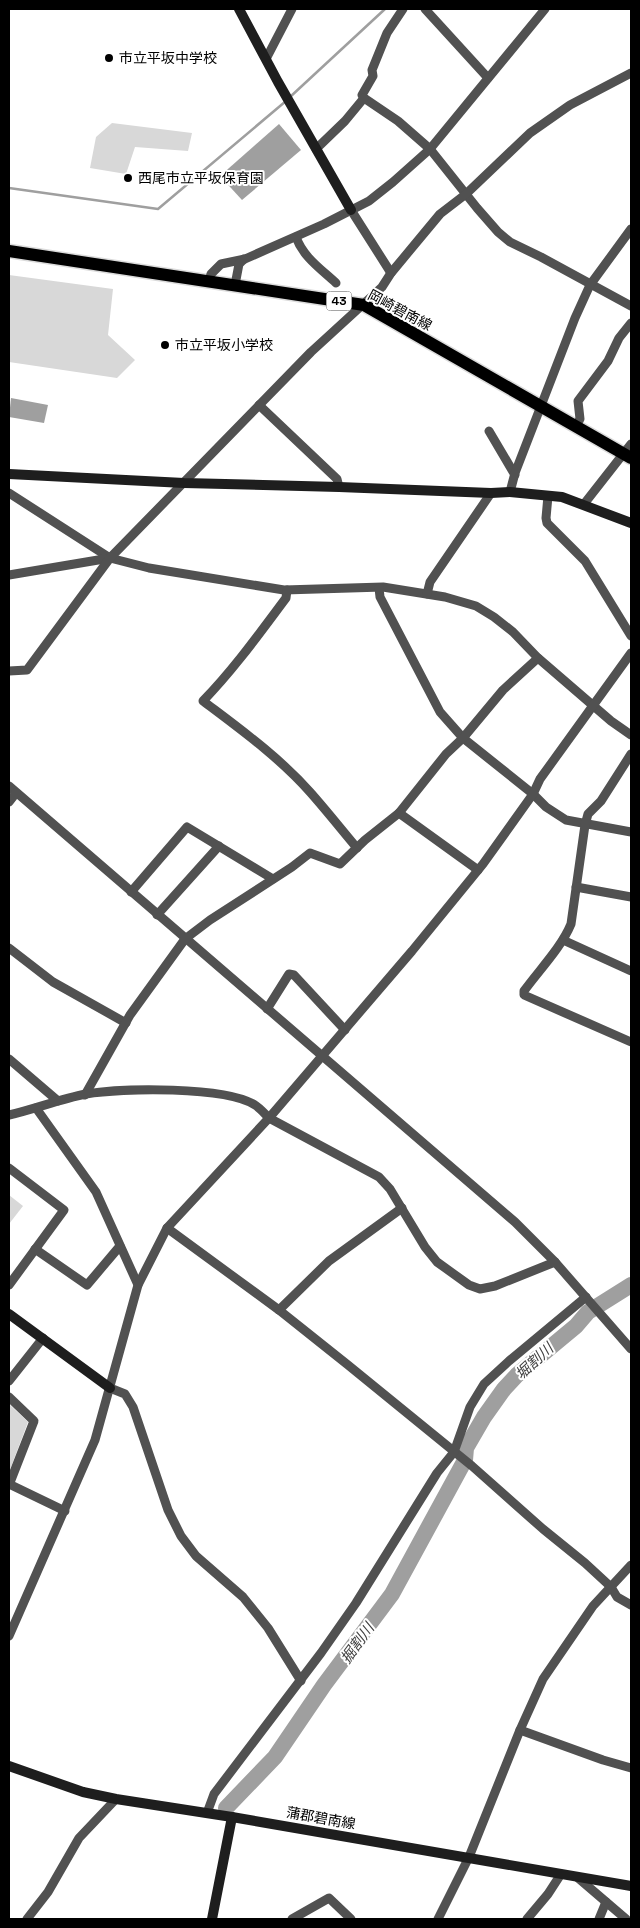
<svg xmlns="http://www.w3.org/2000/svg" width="640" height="1928" viewBox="0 0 640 1928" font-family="'Space Grotesk','Noto Sans JP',sans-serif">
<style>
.green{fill:#d8d8d8}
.water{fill:#9f9f9f}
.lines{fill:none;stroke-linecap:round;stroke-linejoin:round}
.stream{stroke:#9f9f9f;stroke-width:2.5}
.river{stroke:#9f9f9f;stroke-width:16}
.primary-casing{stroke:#dbdbdb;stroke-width:15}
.street{stroke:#515151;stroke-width:9}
.secondary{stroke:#1e1e1e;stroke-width:10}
.primary{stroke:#000;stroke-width:12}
.poi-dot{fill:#000;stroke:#fff;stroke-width:2}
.labels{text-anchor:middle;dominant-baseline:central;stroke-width:4;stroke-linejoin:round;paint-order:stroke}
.shield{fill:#fff;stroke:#4c4c4c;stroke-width:1}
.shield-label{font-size:12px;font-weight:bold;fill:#000}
.poi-label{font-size:14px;fill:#000;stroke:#fff;text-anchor:start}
.street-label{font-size:14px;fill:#000;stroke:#fff}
.water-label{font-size:15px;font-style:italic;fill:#404040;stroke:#fff}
</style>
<rect width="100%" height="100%" fill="#fff"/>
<g class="green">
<polygon points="112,123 192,133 188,151 135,147 126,174 90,168 96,137"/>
<polygon points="9,275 113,289 108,335 135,360 117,378 9,362"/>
<polygon points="9,1195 23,1206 9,1224"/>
<polygon points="9,1404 28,1422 9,1472"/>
</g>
<g class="water">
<polygon points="279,124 301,150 242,200 220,176"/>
<polygon points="11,398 48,405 44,423 9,417"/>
</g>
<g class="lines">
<g class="stream">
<polyline points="290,97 385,9"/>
<polyline points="9,188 158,209 286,101"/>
</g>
<polyline class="river" points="226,1808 275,1757 324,1685 392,1594 465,1460 466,1448 484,1417 504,1389 517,1375 576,1326 588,1312 631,1285"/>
<g class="primary-casing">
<polyline id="primary" points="9,251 364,305 631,458"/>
</g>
<g class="street">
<polyline points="403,9 387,33 372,70 373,76 362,95 364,98 398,121 430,149 477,208 498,232 510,242 541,257 631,306"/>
<polyline points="425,9 488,78"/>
<polyline points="266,59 292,9"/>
<polyline points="316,149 345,121 364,98"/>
<polyline points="351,210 391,273"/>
<path d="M296 237C303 257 321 269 336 283"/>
<polyline points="209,281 211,274 221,264 245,259 324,224 369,201 393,182 430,149 545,9"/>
<polyline points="235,285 239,264 244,259"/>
<polyline points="259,405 337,479 339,487"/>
<polyline points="576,425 580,419 578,401 608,361 619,338 631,323"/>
<polyline points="489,431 515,475"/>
<polyline points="510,492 515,473 575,318 590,285 631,229"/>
<polyline points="9,493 110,558 149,568 284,590 383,587 445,597 476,606 494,617 513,632 538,658 611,721 631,735"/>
<polyline points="548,496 546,518 547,523 585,561 631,636"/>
<polyline points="584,504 631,444"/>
<polyline points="9,575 110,558"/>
<polyline points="379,588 380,597 440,712 463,738 533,794 546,807 566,820 631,832"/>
<path d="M287 590 286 598C259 634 234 669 203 701 240 729 279 757 310 792 326 810 341 829 357 848"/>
<polyline points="427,594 430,582 491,493"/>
<polyline points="9,671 27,670 110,558 311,352 382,287 391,273 440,214 466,194 530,133 570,105 631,73"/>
<path d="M631 754 601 801 588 814 585 825 571 924C561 948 540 969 524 991V995L631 1042"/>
<polyline points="9,786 515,1222 555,1262 631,1349"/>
<polyline points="9,802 16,793"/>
<polyline points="399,813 478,870"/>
<polyline points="576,887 631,897"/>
<polyline points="131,892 187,827 273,879"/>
<polyline points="157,915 219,846"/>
<polyline points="563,940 631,971"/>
<polyline points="9,948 53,982 126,1023"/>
<polyline points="267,1009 289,974 294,975 345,1030"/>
<polyline points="9,1059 58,1101"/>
<polyline points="85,1095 130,1015 185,939 210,920 292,867 310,853 340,864 365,840 399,813 446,754 463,738 503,690 538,658"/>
<polyline points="36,1108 96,1192 138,1285"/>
<path d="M9 1115C35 1109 60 1099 86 1094 122 1088 225 1086 255 1105 260 1108 265 1114 269 1118L379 1177 390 1189 425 1247 437 1262 469 1285 480 1289 495 1286 555 1262"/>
<polyline points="9,1168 64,1210 9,1285"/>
<polyline points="167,1228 279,1310 348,1365 472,1466 543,1529 585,1563 611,1587 617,1597 631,1605"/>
<polyline points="35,1249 87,1285 120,1246"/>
<polyline points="279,1310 329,1261 402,1208"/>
<polyline points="9,1381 43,1338"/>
<polyline points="110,1388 125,1394 133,1407 168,1510 181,1536 196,1556 243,1597 268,1628 301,1681"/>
<polyline points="9,1397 34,1421 9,1485"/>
<polyline points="9,1484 65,1511"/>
<polyline points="9,1636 95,1440 138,1285 167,1228 269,1118 412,951 483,864 533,794 540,779 631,653"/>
<polyline points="520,1730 603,1760 631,1768"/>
<polyline points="207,1813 214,1794 321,1653 356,1603 437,1473 454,1452 470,1407 484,1384 509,1361 586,1297"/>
<polyline points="577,1877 626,1919"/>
<polyline points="27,1919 48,1892 79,1838 116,1799"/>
<polyline points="292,1919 329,1898 351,1919"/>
<polyline points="438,1919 469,1857 520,1730 543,1679 593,1606 631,1565"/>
<polyline points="527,1919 548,1894 561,1874"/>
<polyline points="599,1919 606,1902"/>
</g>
<g class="secondary">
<polyline points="239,9 278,82 351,210"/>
<polyline points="9,474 184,483 339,487 491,493 510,492 562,497 631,523"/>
<polyline points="9,1314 110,1388"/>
<polyline points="9,1766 83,1792 116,1799 232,1817 631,1886"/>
<polyline points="212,1919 232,1817"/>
</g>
<use href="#primary" class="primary"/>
</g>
<g class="poi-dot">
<circle cx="109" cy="58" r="5"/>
<circle cx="128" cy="178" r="5"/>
<circle cx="165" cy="345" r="5"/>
</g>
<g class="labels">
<rect class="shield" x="326.5" y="291.5" width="25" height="19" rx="4"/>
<g class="shield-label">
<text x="339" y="301">43</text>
</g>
<g class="poi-label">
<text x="119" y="58">市立平坂中学校</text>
<text x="138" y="178">西尾市立平坂保育園</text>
<text x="175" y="345">市立平坂小学校</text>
</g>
<g class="street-label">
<text transform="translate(400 310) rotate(28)">岡崎碧南線</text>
<text transform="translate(321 1818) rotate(10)">蒲郡碧南線</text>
</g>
<g class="water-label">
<text transform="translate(534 1361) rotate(-43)">堀割川</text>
<text transform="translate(357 1643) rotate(-54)">掘割川</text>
</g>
</g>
<rect width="640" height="1928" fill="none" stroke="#000000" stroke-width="20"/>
</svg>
